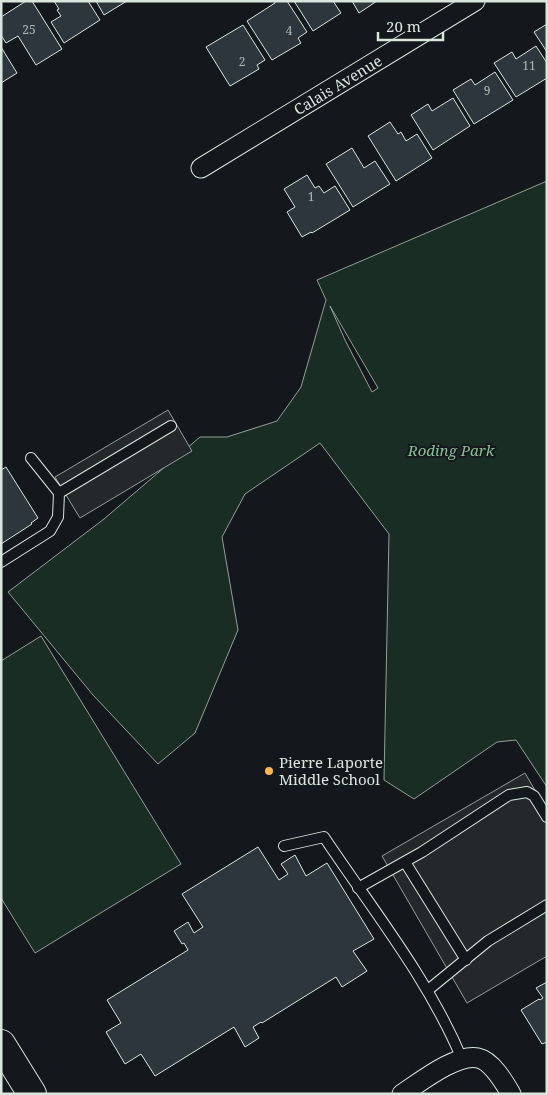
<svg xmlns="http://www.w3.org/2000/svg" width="548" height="1095" viewBox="0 0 548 1095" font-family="'Noto Serif',serif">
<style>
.green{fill:#1a2d24;stroke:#939e99;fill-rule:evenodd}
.parking{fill:#24282b;stroke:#939e99}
.building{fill:#2c363c;stroke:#d8e6dc}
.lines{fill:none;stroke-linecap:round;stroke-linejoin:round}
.service-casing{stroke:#d8e6dc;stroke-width:12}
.minor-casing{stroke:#d8e6dc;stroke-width:21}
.secondary-casing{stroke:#d8e6dc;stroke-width:30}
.service{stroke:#14181c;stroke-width:10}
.minor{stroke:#14181c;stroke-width:19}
.secondary{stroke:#14181c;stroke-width:28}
.poi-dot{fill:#ffb74d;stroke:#14181c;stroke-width:2}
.labels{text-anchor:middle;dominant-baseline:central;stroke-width:4;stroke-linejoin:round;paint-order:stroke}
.number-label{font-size:12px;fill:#adbab4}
.street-label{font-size:15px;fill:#d8e6dc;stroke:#14181c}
.park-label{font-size:15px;font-style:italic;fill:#8ac095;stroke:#14181c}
.poi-label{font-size:15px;fill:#d8e6dc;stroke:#14181c;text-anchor:start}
</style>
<rect width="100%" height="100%" fill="#14181c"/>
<g class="green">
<path d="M547 181V787L516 740 497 742 414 799 384 780 389 534 320 443 245 494 222 537 238 630 195 733 158 764 93 695 8 592 104 519 200 437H227L277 421 301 387 326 300 317 280ZM330 306 378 388 372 392 345 340Z"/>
<polygon points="41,636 181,864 35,953 1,898 1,661"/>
</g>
<g class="parking">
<polygon points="168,410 192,451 80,518 55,477"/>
<polygon points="525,773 547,811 547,956 467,1003 382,856"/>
</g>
<g class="building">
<polygon points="26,1 32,1 62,49 36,65 18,36 6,43 1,35 1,17"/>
<polygon points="54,1 88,1 100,20 64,43 51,22 61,16 57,10 59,9"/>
<polygon points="96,1 127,1 104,15"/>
<polygon points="275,1 287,1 307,32 298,38 301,43 272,60 247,21 275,3"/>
<polygon points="294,1 333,1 341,13 313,31"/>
<polygon points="352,1 377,1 359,13"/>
<polygon points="547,24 547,52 534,32"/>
<polygon points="243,25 265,60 257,65 259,69 230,86 206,47"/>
<polygon points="536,46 547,63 547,78 516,97 494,63 512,52 516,59"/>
<polygon points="1,47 17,73 1,83"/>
<polygon points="495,72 513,100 474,124 453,90 471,79 475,85"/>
<polygon points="453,98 470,126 433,150 411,115 428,104 432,111"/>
<polygon points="390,122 398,134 401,132 406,141 417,134 432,158 396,181 368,136"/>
<polygon points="352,148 364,168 375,161 390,184 353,207 326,164"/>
<polygon points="307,175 315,188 319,186 324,193 335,186 350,210 312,233 311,232 302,237 287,212 295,207 284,189"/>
<polygon points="6,467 38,518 31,523 32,524 1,544 1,470"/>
<polygon points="258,847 279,880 288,874 281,864 295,855 306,876 327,863 374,939 353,951 367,971 342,987 336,977 262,1023 261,1022 253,1027 259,1038 245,1047 234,1027 155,1076 141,1054 125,1064 106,1032 121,1023 107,1000 188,950 184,943 182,944 174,931 188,922 194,933 203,927 182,894"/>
<polygon points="547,982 547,1042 542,1044 521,1010 539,999 540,1000 543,998 536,988"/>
</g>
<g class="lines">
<g class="service-casing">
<g id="service">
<polyline points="31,458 59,493"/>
<polyline points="1,562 50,531 58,517 59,493 171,426"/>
<path d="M284 846 324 837C372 909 428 978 462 1059"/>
<polyline points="405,862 466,960"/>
<polyline points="358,888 422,852 509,795 527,792 534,796 547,817"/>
<polyline points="428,990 488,941 547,905"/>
</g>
</g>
<g class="minor-casing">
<g id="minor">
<path id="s1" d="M201 168 475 1"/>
<path d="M402 1094C419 1083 457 1053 478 1058 492 1061 504 1082 511 1094"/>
</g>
</g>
<g class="secondary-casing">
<polyline id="secondary" points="1,1044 32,1094"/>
</g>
<use href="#service" class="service"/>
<use href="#minor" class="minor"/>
<use href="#secondary" class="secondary"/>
</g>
<circle class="poi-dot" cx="269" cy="771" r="5"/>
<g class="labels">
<g class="number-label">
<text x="29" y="29">25</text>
<text x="289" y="30">4</text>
<text x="242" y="61">2</text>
<text x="529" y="65">11</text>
<text x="487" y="90">9</text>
<text x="311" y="196">1</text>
</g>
<g class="street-label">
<text stroke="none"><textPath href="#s1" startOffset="160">Calais Avenue</textPath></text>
</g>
<g class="park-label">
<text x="451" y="450">Roding Park</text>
</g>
<g class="poi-label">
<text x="279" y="762">Pierre Laporte<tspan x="279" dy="17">Middle School</tspan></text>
</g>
</g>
<rect width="548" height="1095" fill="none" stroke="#d8e6dc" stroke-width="5"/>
<path d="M378 32v8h65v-8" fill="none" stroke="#d8e6dc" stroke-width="2.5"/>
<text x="386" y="32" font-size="15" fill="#d8e6dc" stroke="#14181c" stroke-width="4" paint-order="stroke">20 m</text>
</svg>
